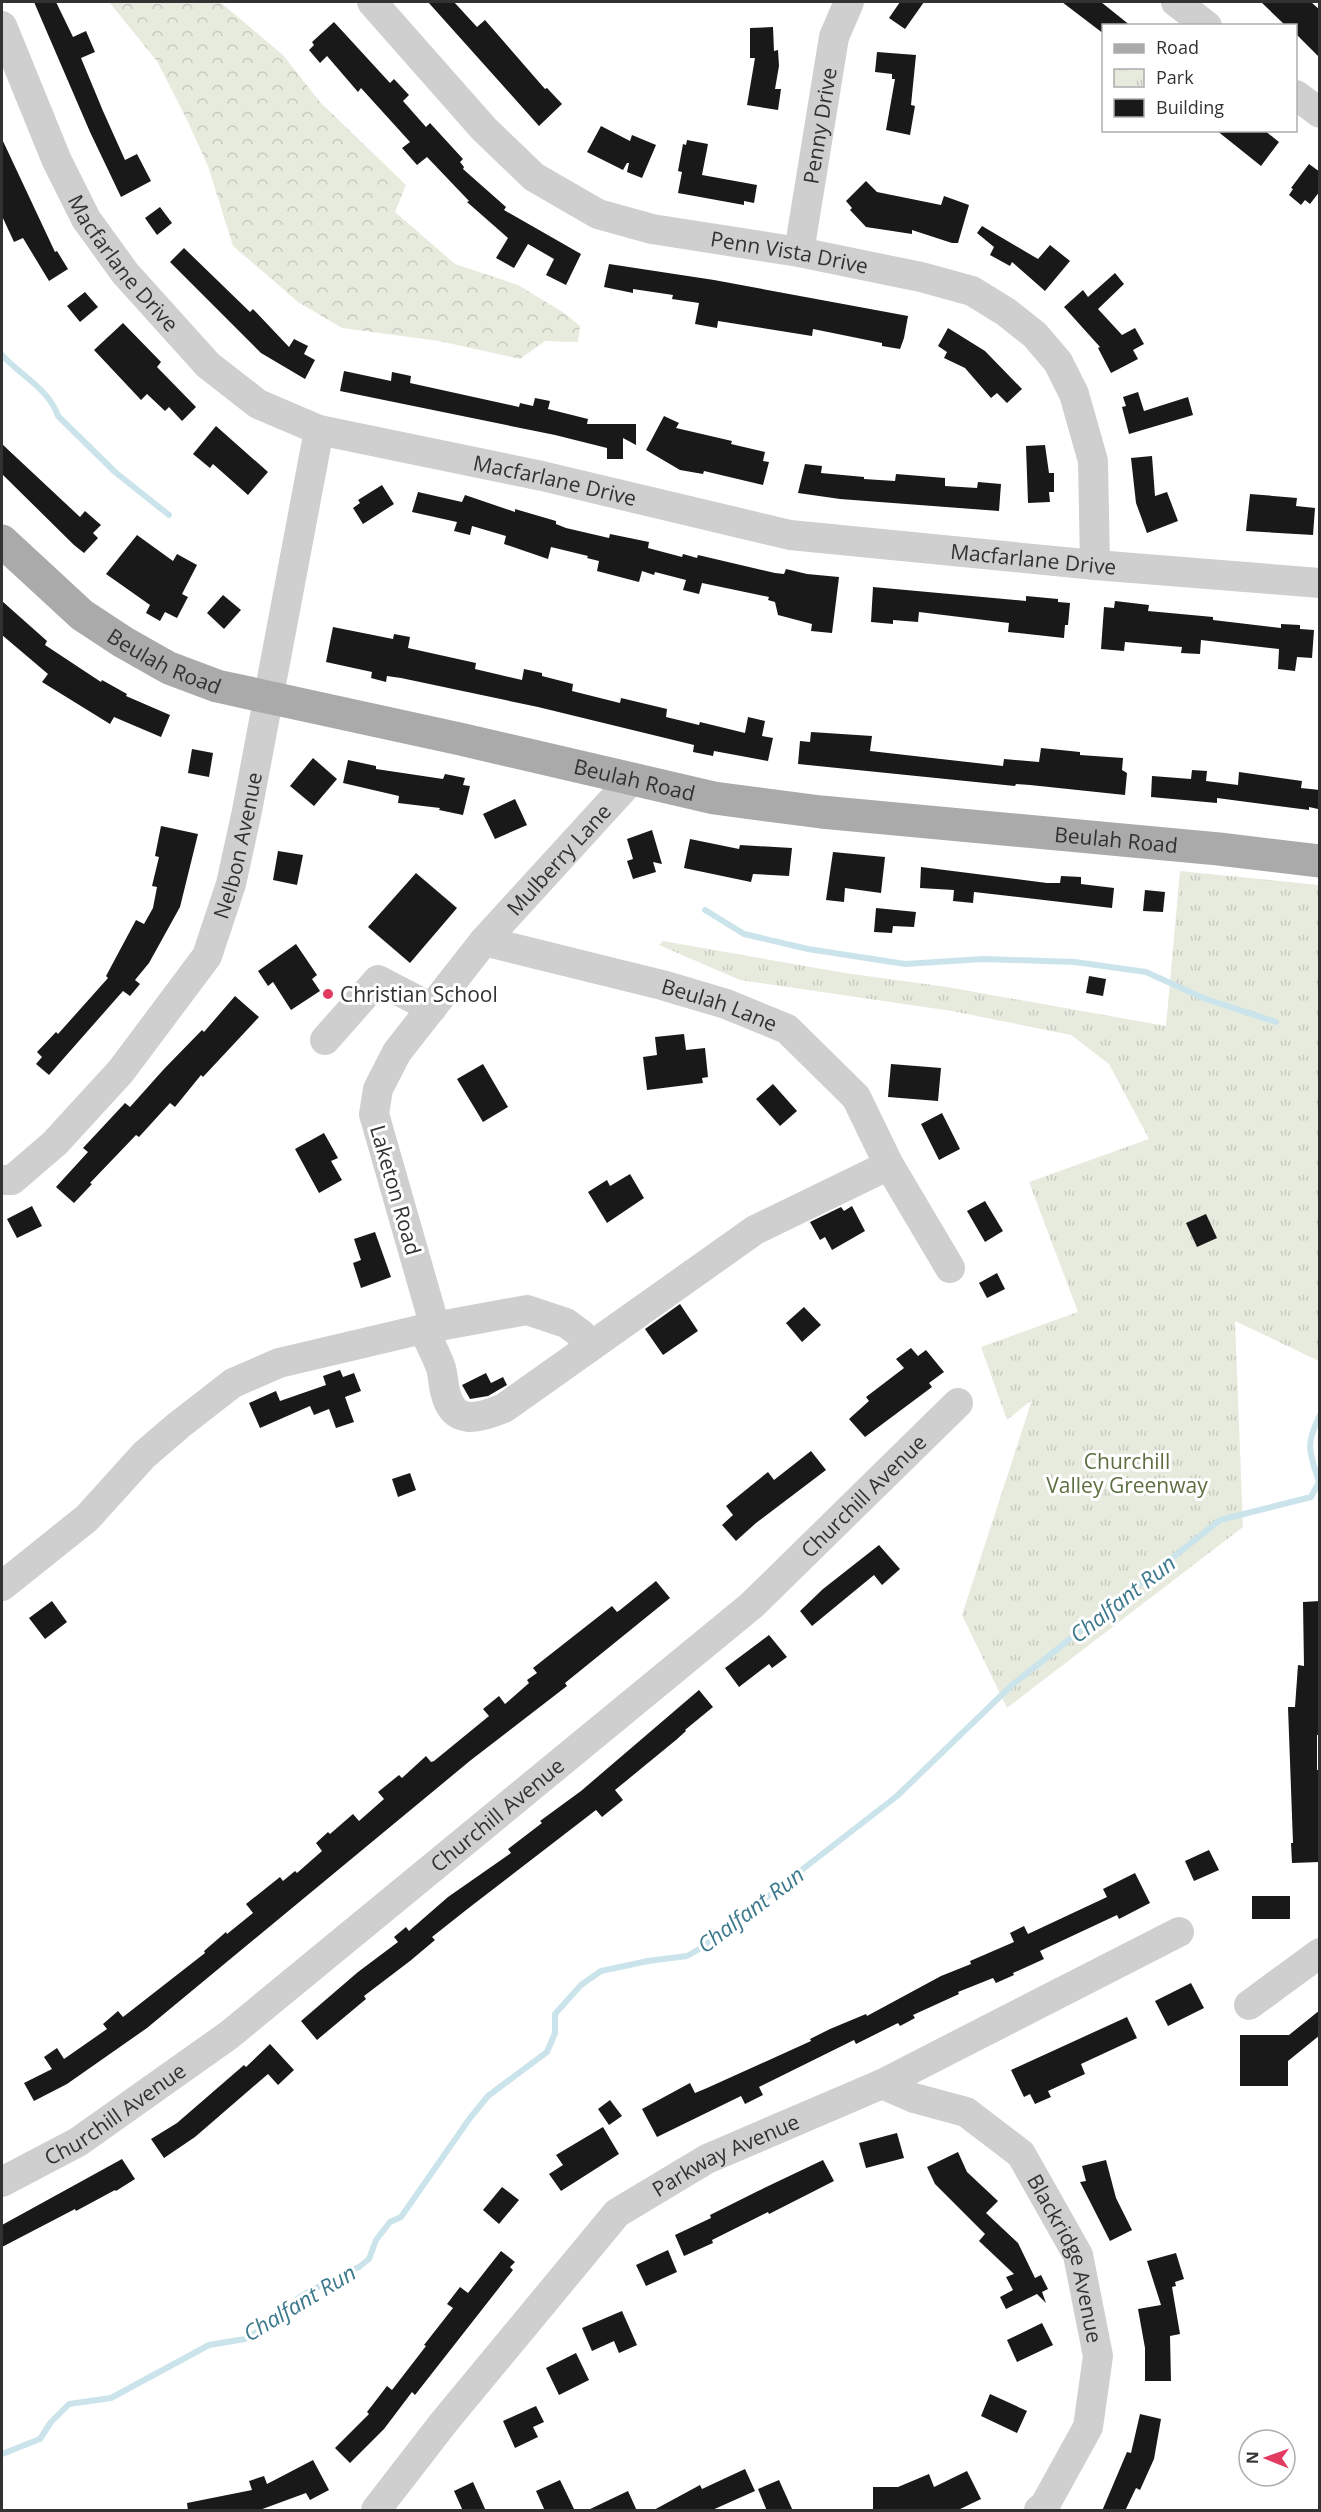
<svg xmlns="http://www.w3.org/2000/svg" width="1321" height="2512" viewBox="0 0 1321 2512" font-family="'Open Sans',sans-serif">
<style>
.forest{fill:url(#forest-crowns)}
.park{fill:url(#park-tufts)}
.lines{fill:none;stroke-linecap:round;stroke-linejoin:round}
.stream{stroke:#cbe4eb;stroke-width:6}
.building{fill:#191919}
.minor{stroke:#cfcfcf;stroke-width:30}
.major{stroke:#aaa;stroke-width:33}
.poi-dot{fill:#e33a5f;stroke:#fff;stroke-width:2}
.labels{text-anchor:middle;dominant-baseline:central;stroke-width:6;stroke-linejoin:round;paint-order:stroke}
.street-label{font-size:21px;fill:#323232;stroke:#fff}
.poi-label{font-size:21px;fill:#323232;stroke:#fff;text-anchor:start}
.park-label{font-size:21px;fill:#5c6e3f;stroke:#fff}
.water-label{font-size:22px;font-style:italic;fill:#3e7a8e;stroke:#fff}
</style>
<defs>
<pattern id="forest-crowns" width="20" height="18" patternUnits="userSpaceOnUse" patternTransform="scale(1.5)"><rect width="20" height="18" fill="#e7ebde"/><path d="M2 6a3 3 0 1 1 6 0M12 15a3 3 0 1 1 6 0" fill="none" stroke="#c7cabf"/></pattern>
<pattern id="park-tufts" width="24" height="20" patternUnits="userSpaceOnUse" patternTransform="scale(1.5)"><rect width="24" height="20" fill="#e7ebde"/><path d="M3 7l-1-3M5 7V3M7 7l1-3M15 17l-1-3M17 17v-4M19 17l1-3" fill="none" stroke="#c7cabf"/></pattern>
</defs>
<rect width="100%" height="100%" fill="#fff"/>
<polygon class="forest" points="109,2 220,2 283,55 320,102 406,185 395,212 455,264 518,285 564,313 580,326 578,342 545,341 520,359 439,341 342,328 298,302 233,246 208,166 188,122 157,61"/>
<polygon class="park" points="1180,871 1319,885 1319,1361 1235,1321 1243,1527 1007,1708 962,1615 1032,1400 1007,1420 981,1347 1078,1312 1029,1182 1149,1139 1109,1064 1071,1035 952,1011 740,980 659,945 663,941 845,973 947,987 1166,1026"/>
<g class="lines">
<g class="stream">
<path d="M2 355C20 375 49 389 58 416L115 472 169 515"/>
<polyline points="705,910 744,934 808,949 905,964 983,959 1075,962 1146,972 1203,998 1276,1022"/>
<path d="M2 2454 40 2439 51 2422 69 2404 111 2398 209 2345 245 2339 289 2312 297 2299 308 2292 359 2267 369 2259 376 2240 390 2222 401 2217 470 2118 488 2096 547 2052 555 2033V2014L581 1985 601 1971 648 1961 687 1956 701 1948 897 1796 1012 1685 1220 1520 1311 1497 1319 1482C1309 1451 1305 1445 1320 1415"/>
</g>
</g>
<g class="building">
<polygon points="34,2 56,2 73,37 86,31 95,52 81,58 103,111 125,160 137,154 151,181 121,197 90,132"/>
<polygon points="428,2 454,2 477,27 485,20 545,89 547,88 562,104 539,126"/>
<polygon points="900,2 924,2 905,29 889,18"/>
<polygon points="1062,2 1101,2 1131,26 1104,26 1104,34"/>
<polygon points="1261,2 1311,2 1320,10 1320,58 1296,34 1296,26 1286,26"/>
<polygon points="334,22 390,83 394,79 409,95 403,101 426,127 430,123 463,159 460,162 464,167 463,169 506,207 504,210 581,254 566,285 546,275 554,259 528,244 514,268 496,258 508,238 467,202 469,201 427,157 417,165 402,148 410,142 361,88 358,92 327,56 320,63 309,50 314,45 312,42"/>
<polygon points="773,27 774,51 778,50 779,66 775,89 781,89 778,110 747,105 755,58 750,58 750,28"/>
<polygon points="877,52 916,55 911,105 915,106 910,135 886,130 895,79 892,79 892,74 875,72"/>
<polygon points="601,126 630,141 632,135 656,145 642,178 627,172 629,163 627,163 623,170 587,152"/>
<polygon points="1216,130 1264,130 1279,142 1261,166"/>
<polygon points="2,139 55,252 57,251 68,269 49,281 23,238 14,242 2,216"/>
<polygon points="687,140 708,144 702,175 757,185 754,203 744,201 744,205 678,193 682,172 678,171 683,144 686,145"/>
<polygon points="1309,164 1320,172 1320,191 1310,204 1305,200 1301,205 1289,195 1293,189 1291,188"/>
<polygon points="866,181 877,192 941,205 944,196 969,205 958,243 952,243 912,230 912,234 866,227 850,210 852,208 846,201"/>
<polygon points="160,207 172,223 157,235 145,218"/>
<polygon points="982,226 1038,259 1050,245 1070,261 1045,291 1012,262 1010,266 990,255 994,247 977,233"/>
<polygon points="184,248 250,312 253,309 289,347 294,339 308,346 304,354 315,360 305,379 261,353 170,262"/>
<polygon points="609,264 714,280 908,316 904,338 900,349 882,346 882,343 813,329 812,336 718,321 717,328 695,324 699,303 672,299 673,295 633,289 633,293 604,287"/>
<polygon points="1115,273 1124,284 1098,309 1122,335 1135,328 1144,344 1133,350 1138,359 1111,373 1098,348 1100,347 1064,307 1083,290 1088,297"/>
<polygon points="85,292 98,307 80,322 67,306"/>
<polygon points="123,323 161,362 157,367 196,407 182,421 169,407 165,411 147,394 141,400 94,350"/>
<polygon points="948,328 985,351 1022,389 1007,403 997,393 991,398 965,368 944,358 947,352 938,346"/>
<polygon points="344,371 391,381 392,372 411,376 410,383 519,407 520,403 533,406 535,398 550,401 548,409 588,419 587,424 636,424 636,445 623,438 623,459 607,459 607,448 555,435 340,391"/>
<polygon points="1138,392 1144,411 1188,397 1193,415 1129,434 1122,407 1126,406 1123,397"/>
<polygon points="664,416 679,423 676,428 732,441 731,444 765,452 763,461 769,462 763,485 704,471 703,474 680,470 646,450"/>
<polygon points="216,426 268,472 248,495 213,464 210,468 193,454"/>
<polygon points="2,444 80,517 85,511 101,525 93,533 98,538 84,553 74,545 2,474"/>
<polygon points="1045,445 1049,473 1054,473 1054,492 1049,492 1050,502 1028,503 1026,446"/>
<polygon points="1152,456 1155,496 1167,492 1178,521 1147,533 1136,503 1131,458"/>
<polygon points="805,464 822,466 821,473 864,477 864,479 895,481 896,474 945,478 945,486 977,488 978,482 1001,484 999,511 840,499 798,493"/>
<polygon points="382,485 394,504 363,524 353,508 360,503 358,500"/>
<polygon points="418,492 462,502 465,495 515,512 515,509 556,521 556,524 566,528 609,538 610,534 649,542 648,548 682,557 683,554 697,558 698,555 775,573 784,574 786,569 807,574 839,577 832,633 811,631 812,624 778,615 775,602 768,600 769,597 702,583 699,594 683,590 686,580 655,572 654,575 642,571 639,582 597,571 599,561 587,558 588,556 551,547 548,559 504,544 506,536 472,526 470,535 454,531 457,522 412,512"/>
<polygon points="1250,494 1297,498 1296,506 1315,508 1313,535 1246,531"/>
<polygon points="137,535 173,561 177,554 197,565 182,594 188,597 177,618 165,612 160,621 146,613 150,605 106,574"/>
<polygon points="873,587 1026,601 1026,596 1058,599 1058,602 1070,603 1068,625 1065,625 1064,638 1008,632 1009,623 919,612 918,622 893,620 893,624 871,622"/>
<polygon points="223,595 241,610 224,629 207,613"/>
<polygon points="2,601 47,641 45,645 101,682 102,680 127,694 126,696 170,715 161,737 114,717 110,724 42,682 48,674 2,635"/>
<polygon points="1115,601 1149,605 1148,611 1213,617 1213,620 1281,628 1281,624 1300,625 1300,629 1314,630 1312,658 1297,657 1295,671 1278,669 1279,649 1201,640 1200,654 1181,653 1182,647 1125,642 1124,651 1101,649 1104,607 1114,608"/>
<polygon points="333,627 393,639 394,634 410,637 408,648 476,663 475,669 522,680 524,669 542,673 542,676 573,684 572,691 620,703 621,698 667,709 666,717 699,725 700,722 745,733 748,717 765,721 762,736 773,738 768,761 714,751 713,756 693,752 694,745 538,707 401,678 387,676 386,682 371,678 372,672 326,662"/>
<polygon points="811,732 872,736 870,751 1003,766 1004,759 1039,762 1041,748 1080,752 1080,755 1123,758 1122,770 1127,773 1125,795 1030,785 1016,784 1015,786 798,764 800,741 810,742"/>
<polygon points="192,749 213,753 209,777 188,773"/>
<polygon points="313,758 337,779 314,806 290,786"/>
<polygon points="348,760 376,766 376,769 443,779 445,774 465,778 463,785 470,786 463,815 439,810 440,808 398,803 399,796 343,783"/>
<polygon points="1192,770 1207,771 1206,781 1238,785 1239,772 1302,781 1301,788 1320,790 1318,809 1309,807 1309,810 1217,798 1217,803 1151,797 1152,776 1191,779"/>
<polygon points="515,799 527,825 495,839 483,814"/>
<polygon points="161,826 198,834 180,907 149,963 135,980 140,984 130,996 123,991 49,1075 36,1064 42,1057 37,1052 56,1032 58,1034 108,978 106,976 136,920 144,924 153,908 157,887 152,886 159,857 155,856"/>
<polygon points="652,830 662,864 653,862 656,872 633,879 627,861 633,859 627,839"/>
<polygon points="690,839 739,849 740,845 792,848 789,876 753,874 751,882 684,868"/>
<polygon points="278,851 303,855 297,885 273,880"/>
<polygon points="833,852 885,857 881,893 845,888 844,902 826,900"/>
<polygon points="921,867 1047,883 1060,883 1061,876 1081,877 1081,884 1114,888 1112,908 974,892 973,903 953,901 954,890 920,888"/>
<polygon points="416,873 457,908 410,963 368,927"/>
<polygon points="1145,890 1165,892 1163,912 1143,911"/>
<polygon points="876,908 916,912 914,927 893,926 892,933 874,932"/>
<polygon points="296,944 317,975 312,979 320,991 291,1010 273,982 268,986 258,971"/>
<polygon points="1089,976 1106,979 1103,996 1086,993"/>
<polygon points="235,996 259,1017 203,1077 201,1075 175,1107 170,1103 139,1137 136,1135 90,1183 92,1184 74,1203 56,1187 88,1152 83,1148 125,1103 130,1107 164,1069 202,1030 204,1032"/>
<polygon points="684,1034 686,1050 705,1048 708,1077 702,1078 703,1083 647,1090 643,1057 657,1055 655,1037"/>
<polygon points="483,1064 508,1107 483,1122 457,1079"/>
<polygon points="891,1064 941,1068 938,1101 888,1097"/>
<polygon points="773,1084 797,1111 780,1126 756,1099"/>
<polygon points="942,1113 960,1149 939,1160 921,1124"/>
<polygon points="324,1133 338,1158 331,1161 342,1180 319,1193 295,1149"/>
<polygon points="630,1174 644,1198 607,1223 588,1192 607,1180 610,1186"/>
<polygon points="985,1201 1003,1231 985,1242 967,1211"/>
<polygon points="32,1206 42,1226 17,1238 7,1219"/>
<polygon points="852,1206 865,1231 832,1250 825,1237 820,1240 810,1222 841,1207 844,1211"/>
<polygon points="1206,1214 1217,1238 1197,1247 1186,1223"/>
<polygon points="375,1232 391,1277 361,1288 353,1263 361,1260 354,1239"/>
<polygon points="997,1273 1005,1289 987,1298 979,1283"/>
<polygon points="680,1304 698,1331 663,1355 645,1329"/>
<polygon points="804,1307 821,1325 802,1342 786,1323"/>
<polygon points="911,1348 918,1356 926,1350 944,1372 929,1383 932,1387 865,1437 849,1419 869,1401 866,1397 904,1368 896,1359"/>
<polygon points="340,1370 343,1377 354,1373 361,1391 345,1397 354,1422 336,1428 329,1409 314,1415 310,1406 260,1428 249,1403 276,1391 280,1401 326,1385 323,1376"/>
<polygon points="486,1373 491,1383 503,1377 507,1385 488,1396 470,1399 462,1385"/>
<polygon points="811,1451 826,1470 756,1523 736,1541 722,1525 733,1515 726,1506 768,1472 774,1480"/>
<polygon points="410,1473 416,1490 398,1497 392,1479"/>
<polygon points="879,1545 900,1569 882,1585 874,1575 812,1626 800,1611 823,1589"/>
<polygon points="656,1581 670,1598 565,1683 567,1686 471,1760 147,2028 67,2084 34,2101 24,2083 52,2069 44,2057 57,2048 64,2059 107,2029 103,2024 118,2011 123,2017 205,1953 204,1951 226,1932 227,1934 253,1913 246,1904 280,1877 283,1881 295,1871 297,1873 322,1851 316,1843 328,1832 330,1834 353,1814 359,1821 384,1799 378,1792 399,1775 402,1778 426,1756 431,1762 434,1761 489,1716 483,1709 499,1696 505,1704 529,1683 527,1680 537,1673 533,1668 612,1606 617,1612 620,1610"/>
<polygon points="52,1601 67,1622 45,1639 29,1618"/>
<polygon points="1320,1601 1320,1735 1317,1735 1317,1770 1320,1770 1320,1862 1292,1863 1291,1843 1293,1843 1288,1707 1295,1707 1298,1665 1304,1666 1303,1602"/>
<polygon points="769,1635 787,1657 772,1668 769,1664 739,1687 725,1668"/>
<polygon points="699,1690 713,1707 685,1730 686,1731 676,1740 615,1790 623,1800 602,1817 596,1810 470,1907 432,1937 435,1940 410,1961 364,1996 366,1999 317,2040 301,2021 358,1972 398,1942 394,1937 406,1927 409,1931 448,1897 511,1853 508,1849 542,1823 540,1821 581,1791"/>
<polygon points="1209,1850 1219,1870 1194,1881 1185,1861"/>
<polygon points="1135,1873 1150,1903 1119,1919 1117,1915 1040,1951 1044,1959 1013,1973 1014,1975 996,1983 993,1978 958,1992 959,1994 913,2015 915,2018 900,2026 898,2023 856,2044 854,2040 759,2087 763,2095 745,2104 741,2096 657,2137 642,2109 690,2083 695,2093 707,2088 811,2041 810,2039 830,2029 866,2014 867,2016 941,1976 971,1964 970,1961 1014,1942 1010,1933 1024,1926 1028,1934 1107,1897 1103,1889"/>
<rect x="1252" y="1896" width="38" height="23"/>
<polygon points="1191,1983 1204,2008 1168,2026 1155,2001"/>
<polygon points="1320,2010 1320,2035 1288,2061 1288,2086 1240,2086 1240,2035 1289,2035"/>
<polygon points="1127,2017 1137,2038 1081,2064 1085,2074 1048,2091 1051,2097 1035,2104 1030,2094 1024,2097 1011,2070"/>
<polygon points="270,2044 294,2070 278,2085 268,2074 195,2137 164,2158 151,2139 177,2123 244,2065 246,2067"/>
<polygon points="610,2100 622,2116 609,2125 598,2109"/>
<polygon points="603,2127 619,2154 561,2191 549,2174 563,2165 556,2155"/>
<polygon points="897,2133 904,2158 866,2168 859,2143"/>
<polygon points="958,2152 967,2172 998,2201 986,2213 1018,2243 1035,2278 1041,2275 1048,2289 1042,2292 1046,2303 1037,2294 1006,2309 1000,2297 1013,2290 1006,2277 1014,2274 979,2241 985,2234 935,2184 927,2167"/>
<polygon points="122,2159 135,2179 116,2191 115,2190 76,2211 75,2209 2,2247 2,2225"/>
<polygon points="823,2160 834,2181 769,2214 768,2212 712,2240 713,2243 684,2256 675,2235 711,2218 710,2215 758,2191"/>
<polygon points="1106,2160 1116,2198 1132,2230 1110,2241 1080,2182 1086,2181 1082,2166"/>
<polygon points="502,2187 519,2200 499,2224 483,2210"/>
<polygon points="668,2250 677,2272 646,2286 636,2265"/>
<polygon points="501,2251 515,2262 510,2267 513,2270 415,2395 412,2392 384,2429 350,2463 335,2448 369,2414 367,2412 387,2386 392,2390 426,2346 424,2345 453,2308 447,2304 460,2287 468,2293"/>
<polygon points="1176,2253 1184,2279 1175,2282 1176,2286 1172,2287 1180,2334 1170,2336 1171,2381 1145,2381 1145,2348 1138,2309 1161,2305 1147,2261"/>
<polygon points="622,2311 637,2345 619,2353 614,2341 592,2351 582,2328"/>
<polygon points="1042,2323 1053,2345 1017,2362 1007,2340"/>
<polygon points="576,2353 589,2380 559,2395 546,2368"/>
<polygon points="990,2394 1027,2411 1017,2433 981,2416"/>
<polygon points="536,2406 544,2422 533,2427 538,2437 515,2448 503,2421"/>
<polygon points="1140,2414 1161,2419 1154,2459 1140,2490 1136,2488 1125,2511 1102,2511 1127,2452 1131,2453"/>
<polygon points="313,2460 329,2490 310,2500 306,2493 257,2511 188,2511 187,2503 252,2490 249,2481 264,2476 267,2484"/>
<polygon points="745,2469 755,2491 710,2511 652,2511 700,2485 702,2489"/>
<polygon points="967,2471 981,2499 956,2511 873,2511 873,2487 898,2487 929,2474 934,2487"/>
<polygon points="560,2480 575,2511 545,2511 536,2491"/>
<polygon points="779,2480 793,2511 767,2511 758,2489"/>
<polygon points="473,2482 486,2511 463,2511 454,2491"/>
<polygon points="628,2491 637,2511 586,2511"/>
</g>
<g class="lines">
<g class="minor">
<path id="s1" d="M372 2 484 129 534 177 598 214 652 229 799 252 921 277 972 291 1006 312 1035 335 1058 362 1074 394 1093 461 1095 565"/>
<polyline points="1176,2 1207,26"/>
<path id="s2" d="M2 26 57 161 86 219 125 273 208 365 258 404 319 430 542 476 790 535 1095 565 1320 583"/>
<polyline points="1296,95 1320,113"/>
<path id="s3" d="M799 252 834 37 849 2"/>
<path id="s4" d="M484 941 662 985 726 1004 787 1029 856 1097 889 1165 950 1268"/>
<polyline points="325,1040 378,980 432,1008"/>
<path id="s5" d="M2 1180H12L55 1143 121 1071 207 956 231 884 247 811 319 430"/>
<path id="s6" d="M435 1327 374 1114 378 1089 397 1052 484 941 633 778"/>
<path d="M423 1329C429 1341 436 1354 441 1368 443 1375 443 1383 445 1391 453 1426 478 1419 504 1408L755 1230 889 1165"/>
<polyline points="2,1586 87,1518 144,1455 179,1425 233,1383 279,1363 423,1329 527,1310 566,1323 581,1334 586,1349"/>
<polyline points="1249,2005 1320,1953"/>
<path id="s7" d="M882 2084 914 2098 966 2112 1021 2154 1078 2255 1098 2356 1088 2427 1045 2505 1039 2510"/>
<path id="s8" d="M2 2182 78 2142 229 2035 752 1605 958 1403"/>
<path id="s9" d="M376 2510 444 2422 617 2213 707 2159 882 2084 1179 1932"/>
</g>
<path class="major" id="s10" d="M2 541 82 615 123 642 169 668 217 686 460 739 714 798 821 812 1219 849 1320 861"/>
</g>
<circle class="poi-dot" cx="328" cy="994" r="6"/>
<g class="labels">
<g class="street-label">
<text stroke="none"><textPath href="#s3" startOffset="128">Penny Drive</textPath></text>
<text stroke="none"><textPath href="#s1" startOffset="508">Penn Vista Drive</textPath></text>
<text stroke="none"><textPath href="#s2" startOffset="268">Macfarlane Drive</textPath></text>
<text stroke="none"><textPath href="#s2" startOffset="772">Macfarlane Drive</textPath></text>
<text stroke="none"><textPath href="#s2" startOffset="1258">Macfarlane Drive</textPath></text>
<text stroke="none"><textPath href="#s10" startOffset="204">Beulah Road</textPath></text>
<text stroke="none"><textPath href="#s10" startOffset="690">Beulah Road</textPath></text>
<text stroke="none"><textPath href="#s10" startOffset="1176">Beulah Road</textPath></text>
<text stroke="none"><textPath href="#s5" startOffset="423">Nelbon Avenue</textPath></text>
<text stroke="none"><textPath href="#s6" startOffset="540">Mulberry Lane</textPath></text>
<text stroke="none"><textPath href="#s4" startOffset="244">Beulah Lane</textPath></text>
<text transform="translate(396 1190) rotate(74)">Laketon Road</text>
<text stroke="none"><textPath href="#s8" startOffset="1104">Churchill Avenue</textPath></text>
<text stroke="none"><textPath href="#s8" startOffset="618">Churchill Avenue</textPath></text>
<text stroke="none"><textPath href="#s8" startOffset="132">Churchill Avenue</textPath></text>
<text stroke="none"><textPath href="#s9" startOffset="506">Parkway Avenue</textPath></text>
<text stroke="none"><textPath href="#s7" startOffset="273">Blackridge Avenue</textPath></text>
</g>
<g class="poi-label">
<text x="340" y="994">Christian School</text>
</g>
<g class="park-label">
<text x="1127" y="1461">Churchill<tspan x="1127" dy="24">Valley Greenway</tspan></text>
</g>
<g class="water-label">
<text transform="translate(1122 1598) rotate(-38)">Chalfant Run</text>
<text transform="translate(750 1909) rotate(-37)">Chalfant Run</text>
<text transform="translate(299 2302) rotate(-31)">Chalfant Run</text>
</g>
</g>
<rect width="1321" height="2512" fill="none" stroke="#323232" stroke-width="6"/>
<rect x="1102" y="24" width="195" height="108" fill="#ffffff" stroke="#adadad" stroke-width="1.5"/>
<rect x="1114" y="44" width="30" height="9" fill="#aaaaaa" stroke="#adadad" stroke-width="1.5"/>
<text x="1156" y="54" font-size="18" fill="#323232">Road</text>
<rect x="1114" y="69" width="30" height="18" fill="url(#park-tufts)" stroke="#adadad" stroke-width="1.5"/>
<text x="1156" y="84" font-size="18" fill="#323232">Park</text>
<rect x="1114" y="99" width="30" height="18" fill="#191919" stroke="#adadad" stroke-width="1.5"/>
<text x="1156" y="114" font-size="18" fill="#323232">Building</text>
<g transform="translate(1267 2458) rotate(271)"><circle r="28" fill="#ffffff" stroke="#adadad" stroke-width="1.5"/>
<path d="M0-4.5L10 22L0 15L-10 22Z" fill="#e33a5f"/>
<text y="-9" font-size="16" font-weight="bold" text-anchor="middle" fill="#323232">N</text>
</g>
</svg>
